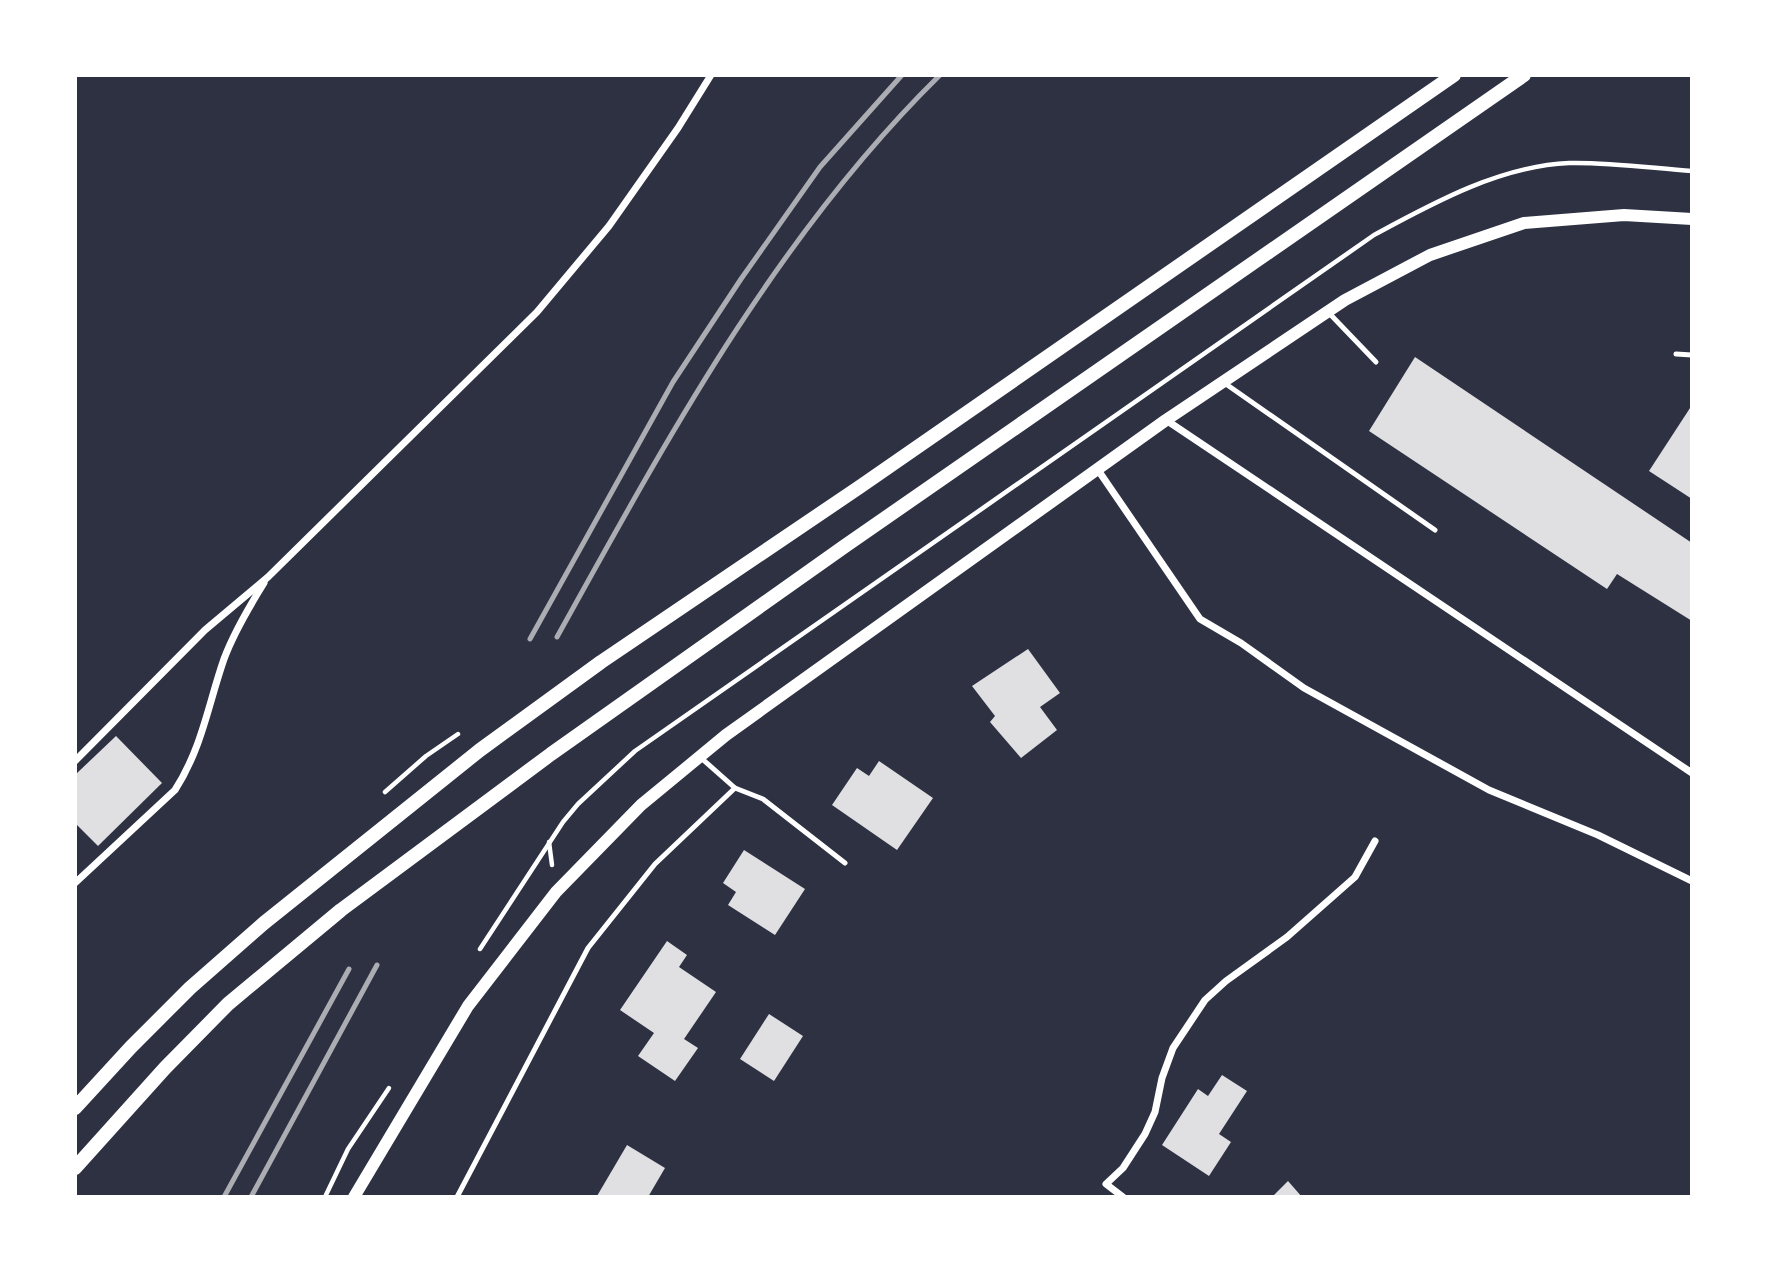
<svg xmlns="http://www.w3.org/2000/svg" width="1767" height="1272" viewBox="0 0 1767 1272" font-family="Spectral,serif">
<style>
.building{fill:#e0e0e3}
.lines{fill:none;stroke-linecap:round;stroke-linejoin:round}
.path{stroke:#fff;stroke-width:4.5}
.service{stroke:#fff;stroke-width:5}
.minor{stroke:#fff;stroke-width:7}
.tertiary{stroke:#fff;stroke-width:12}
.secondary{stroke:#fff;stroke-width:14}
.rail{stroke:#abadb3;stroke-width:5}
</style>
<rect width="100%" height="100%" fill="#2d3142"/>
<g class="building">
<polygon points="1415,357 1692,543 1692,621 1617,574 1607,589 1369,431"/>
<polygon points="1692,405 1692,499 1649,471"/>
<polygon points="1028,649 1060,693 1040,707 1057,730 1021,758 990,722 995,716 972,686"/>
<polygon points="116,736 162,783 98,846 75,823 75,775"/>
<polygon points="879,761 933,798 897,850 832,805 857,768 869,776"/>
<polygon points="744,850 805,889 775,935 728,905 736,892 723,883"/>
<polygon points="667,941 687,955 679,967 716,992 684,1039 698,1048 675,1081 638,1056 654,1033 620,1010"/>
<polygon points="769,1014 803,1036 774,1081 740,1059"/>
<polygon points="1222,1075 1247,1091 1219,1134 1231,1142 1209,1176 1162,1145 1198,1089 1208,1096"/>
<polygon points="627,1145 665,1168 648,1197 599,1197 597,1196"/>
<polygon points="1288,1181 1302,1197 1272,1197"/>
</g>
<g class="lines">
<g class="path">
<polyline points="385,792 426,756 458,734"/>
<polyline points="549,842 552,865"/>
<path d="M480 949 563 822 578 804 635 751 1374 235C1433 203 1500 166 1569 163 1609 162 1651 168 1692 171"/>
<polyline points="325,1197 348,1149 389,1088"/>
</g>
<g class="service">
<polyline points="1328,312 1376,362"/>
<polyline points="1676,354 1692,355"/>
<polyline points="1223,382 1435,530"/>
<polyline points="700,757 735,788"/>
<polyline points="457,1197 588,948 655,864 735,788 763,799 845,863"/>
</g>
<g class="minor">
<polyline points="1166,420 1692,773"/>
<polyline points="1098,470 1200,619 1241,643 1304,688 1489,790 1598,835 1692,881"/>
<polyline points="75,761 205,630 268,577 537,312 609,226 678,128 711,75"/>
<path d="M75 883 175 790C202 748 208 705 224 659 234 632 249 607 264 583"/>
<polyline points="1123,1197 1106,1184 1123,1168 1145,1134 1155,1112 1162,1078 1173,1048 1205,1000 1226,981 1287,937 1355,877 1375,841"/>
</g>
<polyline class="tertiary" points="354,1197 468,1006 556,892 641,805 726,735 1166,420 1345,300 1430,255 1524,223 1624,215 1692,219"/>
<g class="secondary">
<polyline points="75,1108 131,1047 190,988 264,923 480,750 601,662 861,486 1454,75"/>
<polyline points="75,1168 165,1068 228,1004 341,910 551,754 845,546 1524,75"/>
</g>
<g class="rail">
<path d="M557 637C667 439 777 235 940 75"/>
<polyline points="530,639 673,382 741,279 820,167 902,75"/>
<polyline points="224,1197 349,969"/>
<polyline points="251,1197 377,965"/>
</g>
</g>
<rect width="1767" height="1272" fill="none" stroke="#ffffff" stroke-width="154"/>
</svg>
